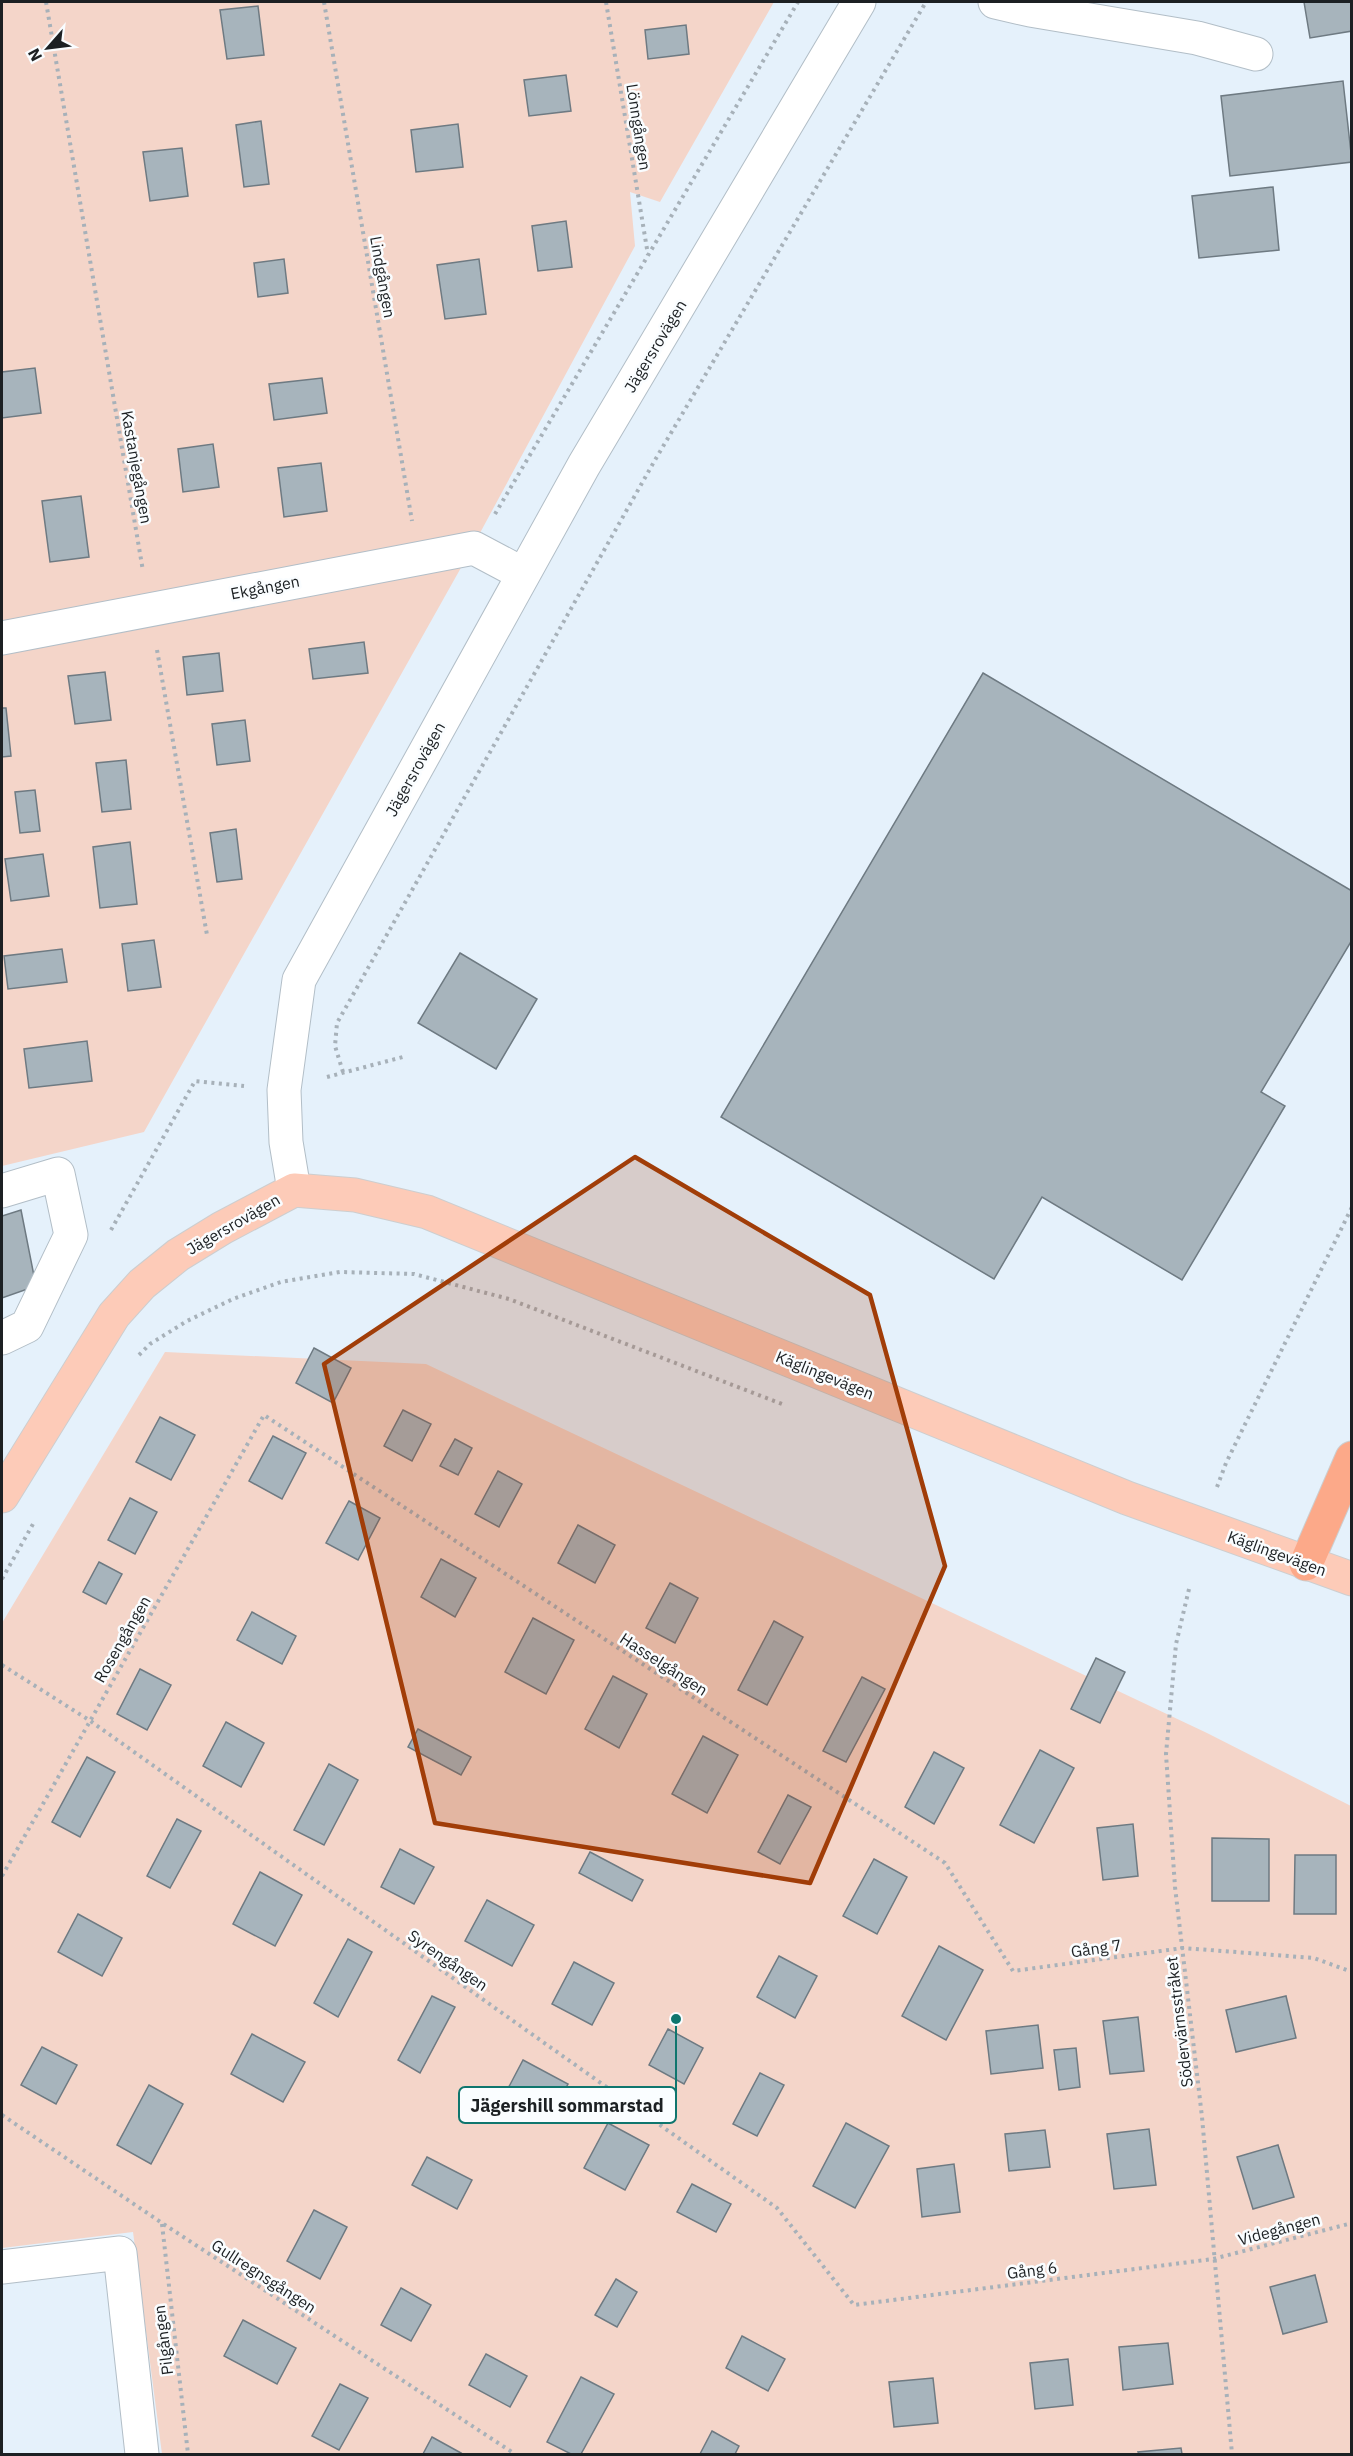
<svg xmlns="http://www.w3.org/2000/svg" width="1353" height="2456" viewBox="0 0 1353 2456" font-family="'IBM Plex Sans',sans-serif">
<style>
.green{fill:#f4d5c9}
.building{fill:#a7b4bc;stroke:#6e7a82;stroke-width:1.5}
.lines{fill:none;stroke-linecap:round;stroke-linejoin:round}
.minor-casing{stroke:#b2bec7;stroke-width:35}
.major-casing{stroke:#cdcecf;stroke-width:35}
.highway-casing{stroke:#cdcecf;stroke-width:35}
.path{stroke:#a7b1b9;stroke-width:4;stroke-dasharray:3 4.5;stroke-linecap:butt}
.minor{stroke:#fff;stroke-width:33}
.major{stroke:#fdcbb8;stroke-width:33}
.highway{stroke:#fca989;stroke-width:33}
.marked{fill:#a13d08;fill-opacity:0.2;stroke:#a13d08;stroke-width:4.5;stroke-linejoin:round}
.labels{text-anchor:middle;dominant-baseline:central;stroke-width:5;stroke-linejoin:round;paint-order:stroke}
.street-label{font-size:16px;fill:#1c2023;stroke:#fafdff}
.leader{fill:none;stroke:#0f766e;stroke-width:2}
.callout-dot{fill:#0f766e;stroke:#fafdff;stroke-width:2}
.callout{fill:#fafdff;stroke:#0f766e;stroke-width:2}
.callout-label{font-size:18px;text-anchor:middle;font-weight:bold;fill:#1c2023}
</style>
<rect width="100%" height="100%" fill="#e5f1fb"/>
<g class="green">
<polygon points="2,2 774,2 660,202 630,192 635,246 467,557 144,1132 2,1166"/>
<polygon points="165,1352 426,1364 1207,1733 1351,1806 1351,2454 162,2454 133,2232 2,2248 2,1623"/>
</g>
<g class="building">
<polygon points="1304,2 1352,2 1352,31 1310,38"/>
<polygon points="258,6 264,55 227,59 220,10"/>
<polygon points="686,25 689,54 648,59 645,30"/>
<polygon points="566,75 571,111 529,116 524,80"/>
<polygon points="1343,81 1352,162 1230,176 1221,96"/>
<polygon points="261,121 269,184 244,187 236,125"/>
<polygon points="458,124 463,167 416,172 411,130"/>
<polygon points="182,148 188,196 150,201 143,152"/>
<polygon points="1273,187 1279,250 1199,258 1192,196"/>
<polygon points="566,221 572,267 538,271 532,226"/>
<polygon points="284,259 288,293 258,297 254,263"/>
<polygon points="479,259 486,314 445,319 437,265"/>
<polygon points="35,368 41,413 2,418 2,372"/>
<polygon points="322,378 327,413 274,420 269,384"/>
<polygon points="213,444 219,487 183,492 178,449"/>
<polygon points="321,463 327,511 284,517 278,468"/>
<polygon points="81,496 89,557 50,562 42,501"/>
<polygon points="364,642 368,673 313,679 309,649"/>
<polygon points="219,653 223,691 187,695 183,657"/>
<polygon points="105,672 111,720 75,724 68,676"/>
<polygon points="983,673 1352,891 1352,940 1261,1092 1285,1106 1182,1280 1042,1197 994,1279 721,1117"/>
<polygon points="2,708 6,708 11,756 2,757"/>
<polygon points="245,720 250,761 217,765 212,724"/>
<polygon points="126,760 131,809 102,812 96,763"/>
<polygon points="35,790 40,831 20,833 15,792"/>
<polygon points="236,829 242,879 217,882 210,833"/>
<polygon points="130,842 137,904 100,908 93,847"/>
<polygon points="43,854 49,896 11,901 5,859"/>
<polygon points="154,940 161,987 128,991 122,944"/>
<polygon points="62,949 67,982 8,989 4,956"/>
<polygon points="460,953 537,999 496,1069 418,1023"/>
<polygon points="87,1041 92,1081 29,1088 24,1049"/>
<polygon points="21,1210 36,1286 2,1298 2,1216"/>
<polygon points="314,1348 351,1368 333,1403 296,1383"/>
<polygon points="403,1410 431,1424 412,1461 384,1446"/>
<polygon points="160,1417 195,1435 171,1480 136,1462"/>
<polygon points="273,1436 306,1453 282,1499 249,1481"/>
<polygon points="455,1439 472,1448 458,1475 440,1466"/>
<polygon points="498,1471 522,1484 499,1527 475,1514"/>
<polygon points="130,1498 157,1512 135,1554 108,1540"/>
<polygon points="349,1501 380,1518 358,1560 326,1543"/>
<polygon points="578,1525 615,1545 595,1583 558,1563"/>
<polygon points="441,1559 476,1578 455,1617 421,1597"/>
<polygon points="99,1562 122,1574 106,1604 83,1592"/>
<polygon points="670,1583 698,1598 675,1643 646,1628"/>
<polygon points="252,1612 296,1636 282,1664 237,1640"/>
<polygon points="533,1618 574,1640 546,1694 505,1672"/>
<polygon points="774,1621 803,1637 767,1705 738,1690"/>
<polygon points="1096,1658 1125,1672 1100,1723 1071,1709"/>
<polygon points="140,1669 171,1685 147,1730 117,1714"/>
<polygon points="613,1676 647,1694 619,1748 585,1729"/>
<polygon points="862,1677 885,1689 846,1762 823,1751"/>
<polygon points="226,1722 264,1743 241,1787 203,1766"/>
<polygon points="418,1729 471,1757 461,1775 408,1747"/>
<polygon points="703,1736 738,1755 707,1813 672,1794"/>
<polygon points="1040,1750 1074,1768 1034,1843 1000,1825"/>
<polygon points="934,1752 964,1768 934,1824 905,1807"/>
<polygon points="87,1757 115,1772 80,1837 52,1822"/>
<polygon points="329,1764 358,1780 324,1845 294,1830"/>
<polygon points="788,1795 811,1807 780,1864 758,1852"/>
<polygon points="177,1819 201,1831 170,1888 147,1876"/>
<polygon points="1133,1824 1138,1876 1103,1880 1097,1828"/>
<polygon points="1212,1838 1269,1839 1269,1901 1212,1901"/>
<polygon points="400,1849 434,1867 414,1904 381,1887"/>
<polygon points="590,1852 643,1880 632,1901 579,1873"/>
<polygon points="1295,1855 1336,1855 1336,1914 1294,1914"/>
<polygon points="874,1859 907,1877 877,1934 843,1916"/>
<polygon points="260,1872 302,1895 275,1946 233,1924"/>
<polygon points="487,1900 534,1925 512,1966 465,1941"/>
<polygon points="78,1914 122,1938 102,1976 58,1952"/>
<polygon points="348,1939 372,1952 338,2017 314,2003"/>
<polygon points="939,1946 983,1970 946,2040 902,2016"/>
<polygon points="779,1956 817,1976 795,2018 757,1997"/>
<polygon points="574,1962 614,1983 592,2025 552,2004"/>
<polygon points="432,1996 455,2007 420,2073 398,2060"/>
<polygon points="1286,1996 1296,2038 1236,2052 1226,2010"/>
<polygon points="1138,2017 1144,2071 1110,2074 1103,2021"/>
<polygon points="1038,2025 1043,2068 991,2074 986,2031"/>
<polygon points="668,2029 703,2048 684,2084 649,2065"/>
<polygon points="252,2034 305,2062 283,2102 231,2074"/>
<polygon points="42,2047 77,2065 56,2104 21,2085"/>
<polygon points="1076,2048 1080,2087 1059,2090 1054,2050"/>
<polygon points="523,2060 568,2084 547,2122 503,2098"/>
<polygon points="760,2073 784,2085 757,2136 733,2124"/>
<polygon points="149,2085 183,2104 151,2164 117,2145"/>
<polygon points="608,2123 649,2145 625,2190 584,2168"/>
<polygon points="846,2123 889,2146 855,2208 813,2186"/>
<polygon points="1149,2129 1156,2185 1114,2189 1107,2134"/>
<polygon points="1045,2130 1050,2167 1009,2171 1005,2134"/>
<polygon points="1278,2145 1294,2197 1253,2209 1237,2157"/>
<polygon points="427,2157 472,2180 457,2209 412,2185"/>
<polygon points="954,2164 960,2212 922,2217 917,2169"/>
<polygon points="692,2184 731,2204 716,2232 677,2212"/>
<polygon points="314,2210 347,2227 320,2279 287,2261"/>
<polygon points="1315,2275 1327,2322 1283,2334 1270,2287"/>
<polygon points="616,2279 637,2292 617,2327 595,2315"/>
<polygon points="401,2288 431,2305 411,2341 381,2325"/>
<polygon points="243,2320 296,2348 277,2384 224,2356"/>
<polygon points="742,2336 785,2359 768,2391 726,2368"/>
<polygon points="1168,2343 1173,2384 1123,2390 1119,2347"/>
<polygon points="486,2354 527,2376 510,2407 469,2385"/>
<polygon points="1068,2359 1073,2405 1035,2409 1030,2363"/>
<polygon points="581,2377 614,2394 581,2454 571,2454 547,2442"/>
<polygon points="933,2378 938,2423 894,2427 889,2382"/>
<polygon points="340,2384 368,2398 339,2450 312,2436"/>
<polygon points="712,2431 739,2446 735,2454 700,2454"/>
<polygon points="432,2437 461,2453 460,2454 423,2454"/>
<polygon points="1181,2448 1182,2454 1139,2454 1138,2452"/>
</g>
<g class="lines">
<g class="minor-casing">
<g id="minor">
<polyline points="995,2 1030,10 1197,38 1256,54"/>
<polyline points="2,638 474,548 523,574"/>
<polyline points="294,1190 286,1142 284,1090 299,980 584,465 859,2"/>
<polyline points="2,1191 58,1174 71,1235 27,1326 2,1338"/>
<polyline points="2,2267 120,2253 142,2454"/>
</g>
</g>
<g class="major-casing">
<polyline id="major" points="2,1496 114,1315 142,1284 178,1255 222,1228 294,1190 355,1195 427,1212 1127,1498 1352,1579"/>
</g>
<g class="highway-casing">
<polyline id="highway" points="1306,1564 1352,1458"/>
</g>
<g class="path">
<polyline points="46,2 143,571"/>
<polyline points="324,2 412,521"/>
<polyline points="606,2 648,255"/>
<polyline points="495,514 798,2"/>
<polyline points="157,650 207,935"/>
<polyline points="343,1072 335,1046 337,1023 655,460 926,2"/>
<polyline points="327,1077 403,1057"/>
<polyline points="111,1230 195,1081 244,1086"/>
<polyline points="139,1355 150,1344 187,1321 233,1299 281,1282 340,1272 414,1274 509,1299 782,1404"/>
<polyline points="1217,1487 1226,1463 1352,1207"/>
<polyline points="2,1579 33,1524"/>
<polyline points="1189,1589 1176,1644 1166,1754 1175,1887 1202,2117 1232,2454"/>
<polyline points="2,1665 89,1720 777,2208 854,2305 1213,2259 1352,2223"/>
<polyline points="2,1876 264,1415 945,1863 1013,1971 1183,1948 1314,1958 1352,1972"/>
<polyline points="2,2115 162,2223 515,2454"/>
<polyline points="162,2224 188,2454"/>
</g>
<use href="#minor" class="minor"/>
<use href="#major" class="major"/>
<use href="#highway" class="highway"/>
</g>
<path class="marked" d="M635 1157 870 1295 945 1566 810 1883 435 1823 324 1364Z"/>
<g class="labels">
<g class="street-label">
<text transform="translate(639 127) rotate(81)">Lönngången</text>
<text transform="translate(383 277) rotate(80)">Lindgången</text>
<text transform="translate(655 346) rotate(-59)">Jägersrovägen</text>
<text transform="translate(137 467) rotate(80)">Kastanjegången</text>
<text transform="translate(265 587) rotate(-11)">Ekgången</text>
<text transform="translate(415 769) rotate(-61)">Jägersrovägen</text>
<text transform="translate(233 1224) rotate(-30)">Jägersrovägen</text>
<text transform="translate(825 1375) rotate(22)">Käglingevägen</text>
<text transform="translate(1277 1553) rotate(20)">Käglingevägen</text>
<text transform="translate(122 1639) rotate(-60)">Rosengången</text>
<text transform="translate(664 1664) rotate(33)">Hasselgången</text>
<text transform="translate(1096 1948) rotate(-8)">Gång 7</text>
<text transform="translate(448 1960) rotate(35)">Syrengången</text>
<text transform="translate(1179 2022) rotate(-97)">Södervärnsstråket</text>
<text transform="translate(1279 2229) rotate(-15)">Videgången</text>
<text transform="translate(1032 2270) rotate(-7)">Gång 6</text>
<text transform="translate(264 2276) rotate(33)">Gullregnsgången</text>
<text transform="translate(163 2340) rotate(-97)">Pilgången</text>
</g>
</g>
<path class="leader" d="M676 2019L676 2105"/>
<circle class="callout-dot" cx="676" cy="2019" r="6"/>
<rect class="callout" x="459" y="2087" width="217" height="36" rx="6"/>
<g class="callout-label">
<text x="567" y="2112">Jägershill sommarstad</text>
</g>
<rect width="1353" height="2456" fill="none" stroke="#1c2023" stroke-width="6"/>
<g transform="translate(48 48) rotate(242)" stroke="#fafdff" stroke-width="4.5" paint-order="stroke">
<path d="M0-4.5L10 22L0 15L-10 22Z" fill="#1c2023"/>
<text y="-9" font-size="16" font-weight="bold" text-anchor="middle" fill="#1c2023">N</text>
</g>
</svg>
